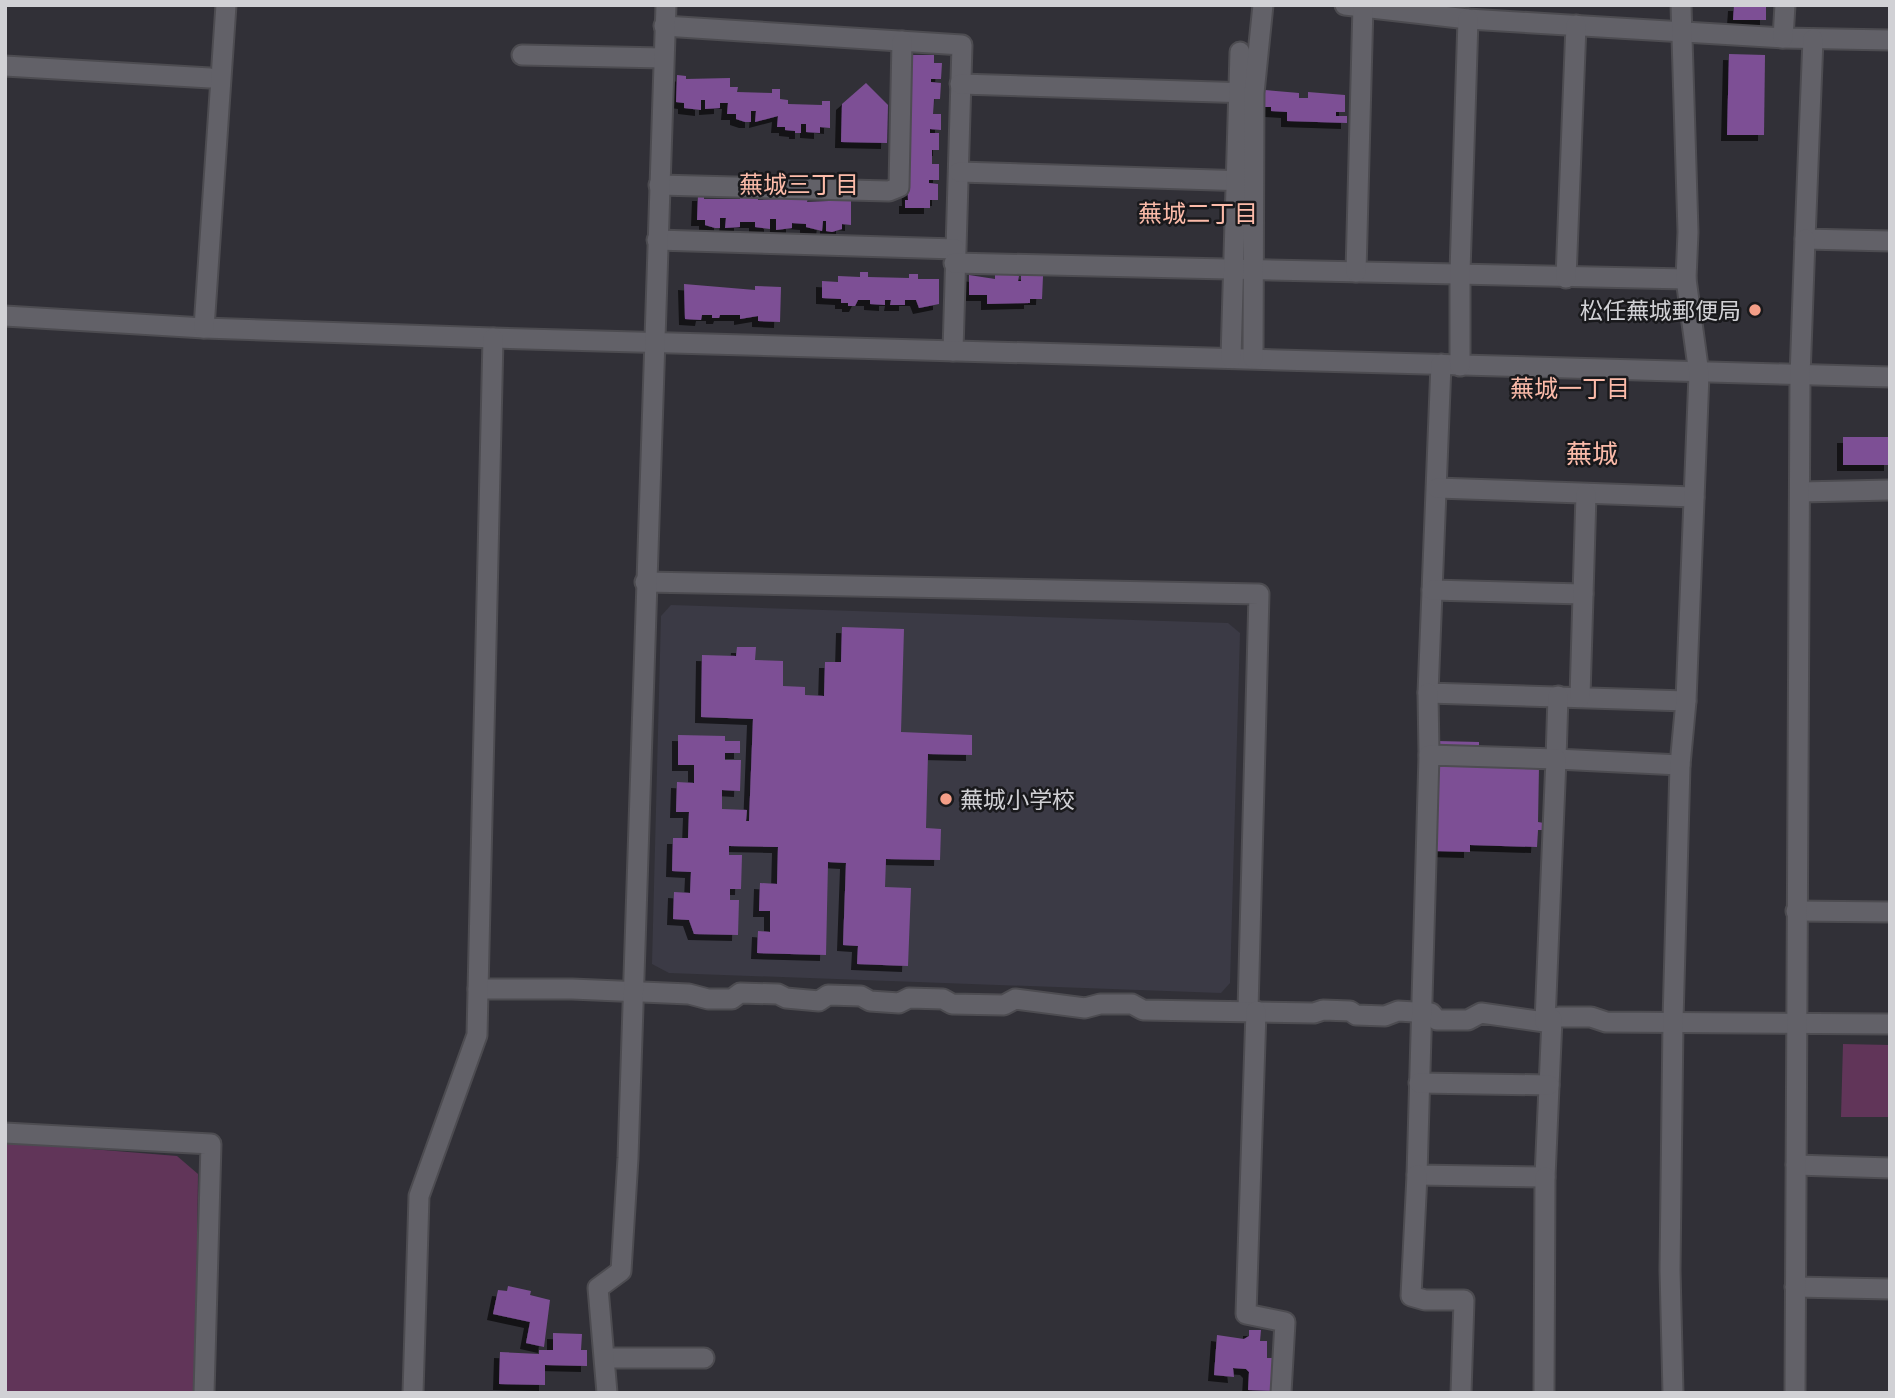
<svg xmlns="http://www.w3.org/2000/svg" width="1895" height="1398" viewBox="0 0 1895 1398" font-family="Ubuntu,'Noto Sans JP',sans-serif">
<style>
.built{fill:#3b3a45}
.green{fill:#613559}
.building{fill:#7d5095;filter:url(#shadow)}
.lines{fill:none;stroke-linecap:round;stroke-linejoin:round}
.minor-casing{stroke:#4d4c51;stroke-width:23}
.minor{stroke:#626168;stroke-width:19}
.poi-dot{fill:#f49e87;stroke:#19191c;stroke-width:2.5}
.labels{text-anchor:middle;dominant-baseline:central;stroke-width:5;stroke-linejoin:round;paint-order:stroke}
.poi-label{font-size:23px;fill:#d1d1d5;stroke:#19191c;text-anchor:end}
.neighbourhood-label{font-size:24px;fill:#fcbba9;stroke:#19191c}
.quarter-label{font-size:26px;fill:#fcbba9;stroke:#19191c}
</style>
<defs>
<filter id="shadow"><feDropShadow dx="-6" dy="6" stdDeviation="0" flood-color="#0009"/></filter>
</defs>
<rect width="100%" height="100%" fill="#313037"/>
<polygon class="built" points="671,605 1228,623 1240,633 1230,983 1221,993 669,973 652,964 661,616"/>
<g class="green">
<polygon points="1843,1044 1890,1045 1890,1117 1841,1117"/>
<polygon points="5,1142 177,1156 198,1174 195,1393 5,1393"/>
</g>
<g class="building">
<polygon points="1734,5 1766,5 1766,20 1733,20"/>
<polygon points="1729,54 1765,55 1764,135 1727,135"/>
<polygon points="909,55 934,55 934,63 942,63 941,79 931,79 931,82 941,83 940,99 934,99 933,114 941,114 941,130 930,129 930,133 939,133 939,150 932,150 932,164 939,164 939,180 929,180 929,183 938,184 938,200 930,200 930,208 905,208 905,200 908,200 907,169 909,169 907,164 908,98 911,98 909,67 912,68"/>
<polygon points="677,75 686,76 686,79 730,78 730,87 738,87 737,92 772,93 772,89 780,89 780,99 788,100 788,104 822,105 822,101 830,101 830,128 820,127 820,133 806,132 806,124 801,124 801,133 795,133 795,131 785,130 785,127 777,127 778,116 755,122 756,111 751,111 751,122 745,122 736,119 736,114 727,114 728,103 720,103 720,108 705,109 705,100 701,100 701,110 684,108 684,103 676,102"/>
<polygon points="866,83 888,105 887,143 841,142 842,104"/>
<polygon points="1265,90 1299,93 1299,98 1308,98 1308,92 1345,95 1345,112 1336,112 1336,116 1347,116 1347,123 1287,121 1287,112 1271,111 1271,107 1264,107"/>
<polygon points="698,195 704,195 704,199 740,199 740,196 758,197 758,200 808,198 807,202 851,200 851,225 842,224 842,229 832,232 826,231 826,221 823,221 822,231 806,227 806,224 792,223 792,228 776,230 776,219 770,219 770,229 755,227 755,222 740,222 740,227 725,228 726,218 720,218 720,228 715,228 705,225 705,220 697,220"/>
<polygon points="860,272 868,272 868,277 909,278 909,274 918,274 918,279 939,279 939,304 919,308 916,300 905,300 905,305 890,305 891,300 885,300 885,305 870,304 870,300 858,300 855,306 848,306 848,303 841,303 841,299 822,298 822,281 838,282 838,276 860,277"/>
<polygon points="995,272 1019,276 1018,281 1021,281 1021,273 1043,276 1042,299 1030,299 1030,303 987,304 987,295 969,295 969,275 995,279"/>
<polygon points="684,284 755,290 755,286 781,287 780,322 758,321 758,316 740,319 740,315 720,315 719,318 712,318 712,315 702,315 701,320 685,319"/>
<rect x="1843" y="437" width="47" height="28"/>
<polygon points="842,627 904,629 901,732 972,735 972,755 928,754 926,828 941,829 940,860 886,859 885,887 911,888 908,966 857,964 858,946 843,945 846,863 828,862 826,955 757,953 758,931 770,932 770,911 759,911 760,883 777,884 778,847 729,846 729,855 742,855 741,889 730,889 730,900 739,900 738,935 694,934 689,920 673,919 674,892 690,893 691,872 672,871 673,838 688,838 689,812 676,812 677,782 694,783 694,765 678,765 678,735 725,736 725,741 740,741 740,753 725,753 725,760 741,760 740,791 722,790 722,809 747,810 746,821 749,821 753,719 701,717 702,655 736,656 737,647 756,647 755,660 783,661 783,686 805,687 805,695 824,696 825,662 841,662"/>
<polygon points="1437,741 1479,742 1479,748 1539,766 1538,822 1544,823 1544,830 1538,830 1537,847 1470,845 1470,852 1434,851"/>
<polygon points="508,1286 531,1291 530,1295 550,1300 544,1347 526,1343 530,1322 493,1314 498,1290 507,1291"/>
<polygon points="1249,1330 1261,1330 1260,1341 1267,1341 1267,1358 1275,1358 1274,1391 1248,1390 1249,1372 1246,1369 1233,1368 1234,1377 1214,1375 1217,1335 1244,1339 1249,1336"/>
<polygon points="553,1333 582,1334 581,1350 587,1350 587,1366 545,1365 545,1385 499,1384 500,1352 539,1354 539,1350 553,1350"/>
</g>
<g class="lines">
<g class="minor-casing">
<g id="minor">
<polyline points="1345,5 1468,19 1783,38 1890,40"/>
<polyline points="664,26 962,45 953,351"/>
<polyline points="1783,38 1785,5"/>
<polyline points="1813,39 1805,239 1890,241"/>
<polyline points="522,55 663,58"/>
<polyline points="5,66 210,78"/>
<polyline points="960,84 1250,93"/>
<polyline points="959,172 1248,181"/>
<polyline points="659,185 889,191 899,187 902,41"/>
<polyline points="657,240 955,249"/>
<polyline points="954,263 1686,279"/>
<polyline points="1356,272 1363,5"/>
<polyline points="1566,278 1576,25"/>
<polyline points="5,316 204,328 493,338 1890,377"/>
<polyline points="204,328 226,5"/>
<polyline points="1231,358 1240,52"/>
<polyline points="1253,358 1254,93 1263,5"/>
<polyline points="1441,364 1428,693 1686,701"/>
<polyline points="1460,366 1460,272 1468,19"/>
<polyline points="1437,488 1694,497"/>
<polyline points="1801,492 1890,490"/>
<polyline points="645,582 1259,594 1248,1010"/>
<polyline points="1432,590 1583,594"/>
<polyline points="1428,693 1429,755"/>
<polyline points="1558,696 1556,759 1680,765"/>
<polyline points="1580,697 1586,494"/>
<polyline points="1796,911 1890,912"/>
<polyline points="478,989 572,989 689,994 708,999 732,999 740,993 778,994 786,998 819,1001 828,995 861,996 870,1001 899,1003 909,998 943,999 952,1004 1004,1005 1015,999 1085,1008 1100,1004 1132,1004 1143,1010 1314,1013 1323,1010 1350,1011 1356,1015 1385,1016 1398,1011 1431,1013 1437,1020 1468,1020 1481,1013 1545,1022 1559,1017 1591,1017 1606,1022 1890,1024"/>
<polyline points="1256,1011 1246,1314 1285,1322 1281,1393"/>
<polyline points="1545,1022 1556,759 1429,755 1417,1175 1545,1177 1552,1019"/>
<polyline points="1419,1083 1549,1085"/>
<polyline points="5,1133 211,1144 204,1393"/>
<polyline points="1796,1165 1890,1168"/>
<polyline points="1417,1175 1411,1296 1425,1300 1464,1300 1461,1393"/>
<polyline points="1795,1287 1890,1289"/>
<polyline points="605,1358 704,1358"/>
<polyline points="413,1393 419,1196 477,1035 493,338"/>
<polyline points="607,1393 598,1288 621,1271 628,1158 666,5"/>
<polyline points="1544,1393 1545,1177"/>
<polyline points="1673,1393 1670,1270 1673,1021 1680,765 1686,701 1699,374 1686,279 1688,232 1681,5"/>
<polyline points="1795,1393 1800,377 1805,239"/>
</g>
</g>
<use href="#minor" class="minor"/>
</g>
<g class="poi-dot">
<circle cx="1755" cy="310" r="7"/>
<circle cx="946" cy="799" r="7"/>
</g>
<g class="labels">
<g class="poi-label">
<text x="1741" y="310">松任蕪城郵便局</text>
<text x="960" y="799" text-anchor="start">蕪城小学校</text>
</g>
<g class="neighbourhood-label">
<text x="799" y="184">蕪城三丁目</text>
<text x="1198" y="213">蕪城二丁目</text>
<text x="1570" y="388">蕪城一丁目</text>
</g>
<g class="quarter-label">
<text x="1592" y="453">蕪城</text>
</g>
</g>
<rect width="1895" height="1398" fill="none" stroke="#d1d1d5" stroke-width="14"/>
</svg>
